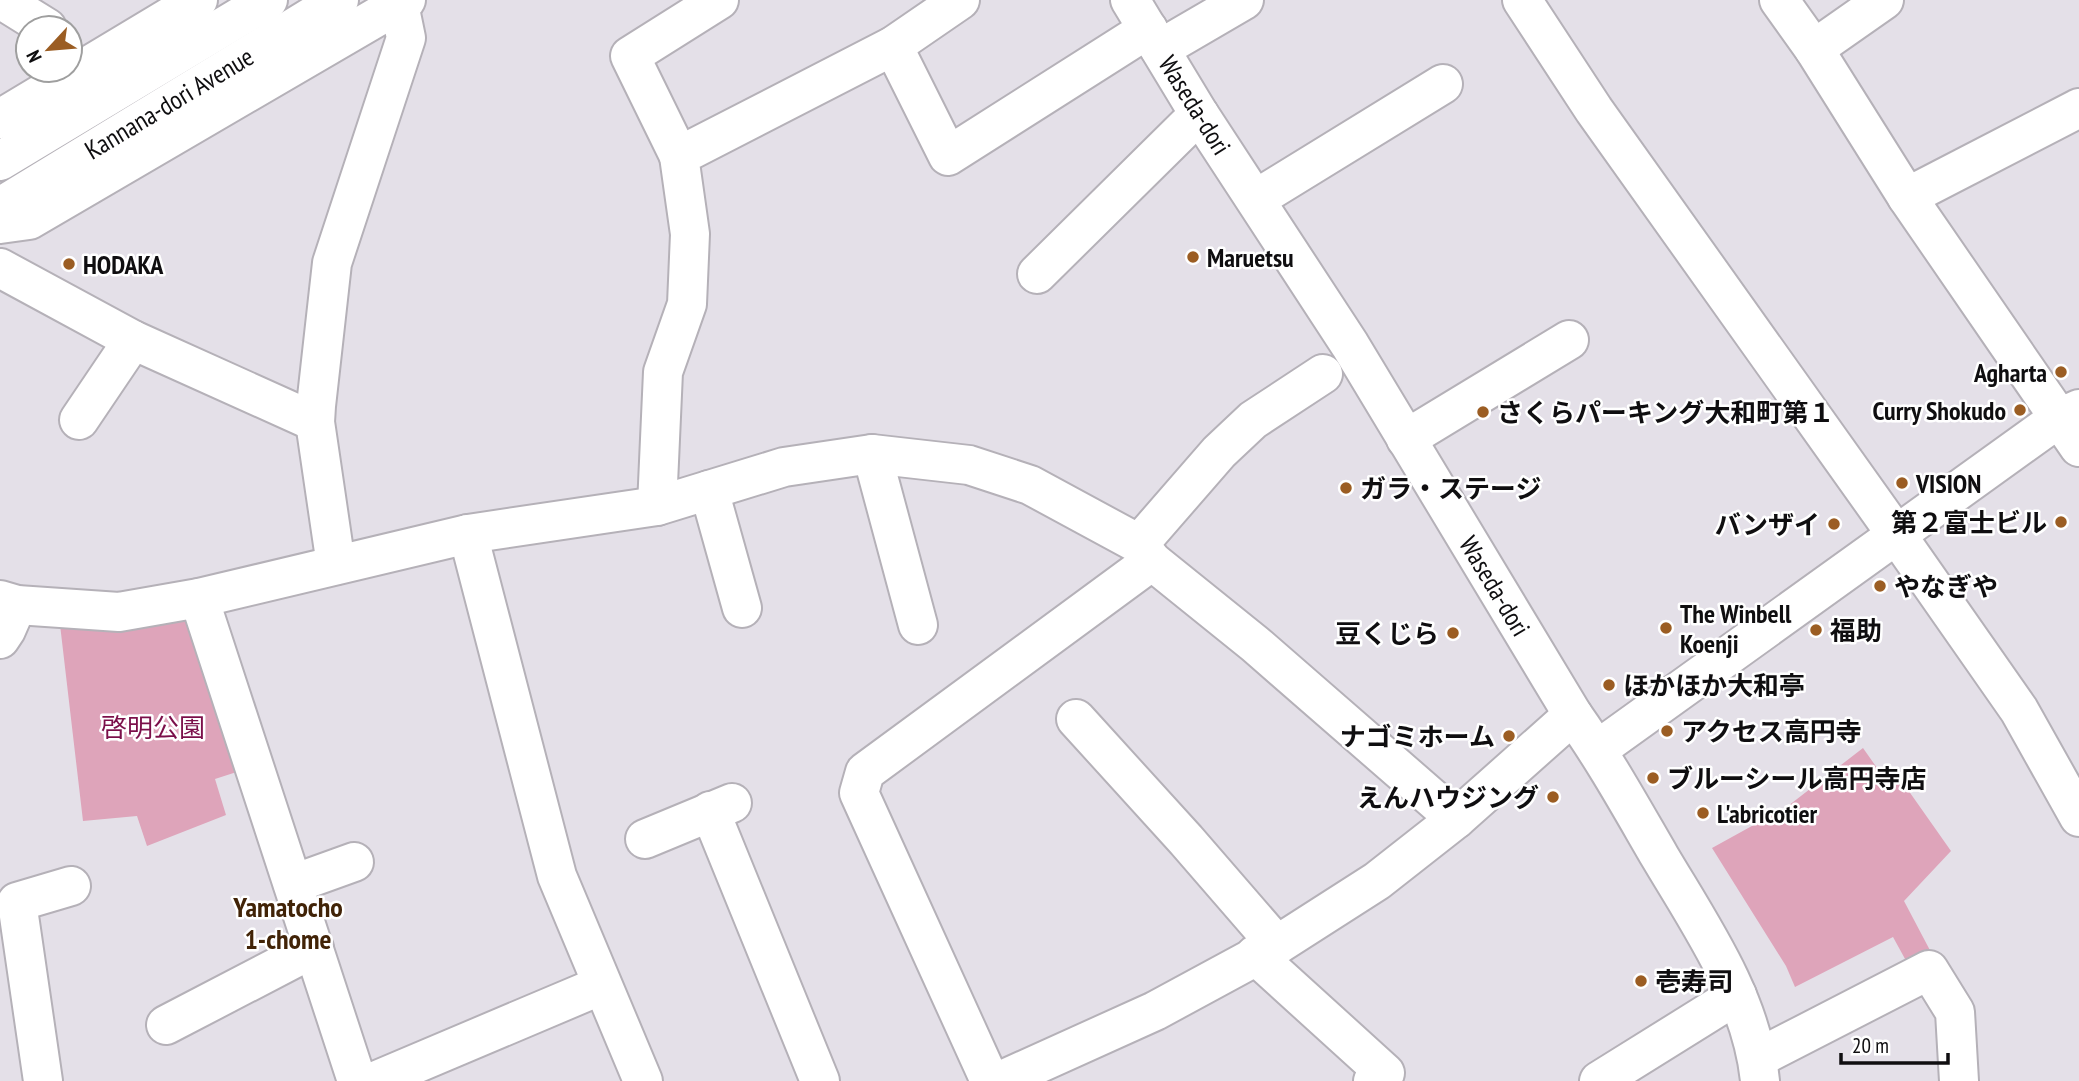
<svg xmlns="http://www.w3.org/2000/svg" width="2079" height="1081" viewBox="0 0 2079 1081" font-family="'PT Sans Narrow','Noto Sans JP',sans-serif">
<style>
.green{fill:#dea4ba}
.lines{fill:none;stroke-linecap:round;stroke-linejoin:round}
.minor-casing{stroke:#b5b1b8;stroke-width:42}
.major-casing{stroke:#b5b1b8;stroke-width:42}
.minor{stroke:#fff;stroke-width:38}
.major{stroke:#fff;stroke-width:38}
.poi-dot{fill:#9b5d23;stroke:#fff;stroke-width:2.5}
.labels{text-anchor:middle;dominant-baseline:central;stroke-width:5;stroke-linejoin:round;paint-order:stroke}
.street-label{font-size:26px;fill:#0f0e10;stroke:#fff}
.poi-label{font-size:26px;font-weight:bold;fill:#0f0e10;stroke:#fff;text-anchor:start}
.park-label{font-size:26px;fill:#7b0f4a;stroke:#fff}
.neighbourhood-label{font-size:28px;font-weight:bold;fill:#412307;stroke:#fff}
</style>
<rect width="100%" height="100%" fill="#e4e0e8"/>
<g class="green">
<polygon points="199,598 249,768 215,779 226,815 147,846 137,816 83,821 59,616"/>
<polygon points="1863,748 1882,775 1894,770 1951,851 1904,901 1933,956 1910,968 1893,937 1795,987 1786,966 1712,848 1788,806"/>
</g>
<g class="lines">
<g class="minor-casing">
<g id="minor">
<polyline points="2,0 47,28"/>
<polyline points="1522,0 1594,110 1896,534 2019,710 2079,817"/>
<polyline points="1779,0 1814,49 1907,197 2079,447"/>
<polyline points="893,46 948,156 1148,29"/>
<polyline points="1160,49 1244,0"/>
<polyline points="1814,49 1884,0"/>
<polyline points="679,156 630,56 719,0"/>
<polyline points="1907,197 2079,108"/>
<polyline points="1256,199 1443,84"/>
<polyline points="0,268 133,340 315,422"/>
<polyline points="1037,274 1199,114"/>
<polyline points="79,420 133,340"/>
<polyline points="1406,439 1569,340"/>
<polyline points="872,454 918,625"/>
<polyline points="709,490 742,608"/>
<polyline points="657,506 663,372 687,304 690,234 679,156 893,46 960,0"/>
<polyline points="468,534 557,876 643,1081"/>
<polyline points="1139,544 1219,452 1253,420 1323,374"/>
<polyline points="336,565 315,422 316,406 332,263 406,38 399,4"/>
<polyline points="199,598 357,1081"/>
<polyline points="0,600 17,605 119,612 199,598 468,534 657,506 784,467 872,454 969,465 1030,485 1139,544 1152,561 1255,644 1456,819"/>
<polyline points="0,639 6,630 17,605"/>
<polyline points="1076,719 1186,840 1277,945"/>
<polyline points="1597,750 2059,418 2079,409"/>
<polyline points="710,811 820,1081"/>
<polyline points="645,839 732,803"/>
<polyline points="293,884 354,862"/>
<polyline points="1255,955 1385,1073 1373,1081"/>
<polyline points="166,1025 314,948"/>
<polyline points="1758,1058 1929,970 1955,1012 1959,1081"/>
<polyline points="43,1081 17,902 71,886"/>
<polyline points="375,1081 602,985"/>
<polyline points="990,1081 859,793 865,772 1152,561"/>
<polyline points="1000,1081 1155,1011 1277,945 1377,881 1456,819 1573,715"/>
<polyline points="1599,1081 1737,995"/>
</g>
</g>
<g class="major-casing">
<g id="major">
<path d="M1130 0 1199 114 1350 345 1573 715C1605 760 1632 809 1660 857 1701 926 1752 999 1760 1081"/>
<polyline points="0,119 198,0"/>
<polyline points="0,161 268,0"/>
<polyline points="0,207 339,0"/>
<polyline points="0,224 29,220 406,0"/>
</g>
</g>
<use href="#minor" class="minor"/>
<use href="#major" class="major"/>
</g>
<g class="poi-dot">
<circle cx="1193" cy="257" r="7"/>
<circle cx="69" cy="264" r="7"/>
<circle cx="2061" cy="372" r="7"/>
<circle cx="2020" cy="410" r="7"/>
<circle cx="1483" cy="412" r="7"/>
<circle cx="1902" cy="483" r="7"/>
<circle cx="1346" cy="488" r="7"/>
<circle cx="2061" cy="522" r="7"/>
<circle cx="1834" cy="524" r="7"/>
<circle cx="1880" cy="586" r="7"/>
<circle cx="1666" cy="628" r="7"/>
<circle cx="1816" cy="630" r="7"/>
<circle cx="1453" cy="633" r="7"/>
<circle cx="1609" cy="685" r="7"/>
<circle cx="1667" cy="731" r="7"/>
<circle cx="1509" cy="736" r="7"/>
<circle cx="1653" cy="778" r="7"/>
<circle cx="1553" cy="797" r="7"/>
<circle cx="1703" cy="813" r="7"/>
<circle cx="1641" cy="981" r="7"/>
</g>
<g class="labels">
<g class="street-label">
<text transform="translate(169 103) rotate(-31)">Kannana-dori Avenue</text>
<text transform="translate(1195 105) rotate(58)">Waseda-dori</text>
<text transform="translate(1495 586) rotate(59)">Waseda-dori</text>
</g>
<g class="poi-label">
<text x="1207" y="257">Maruetsu</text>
<text x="83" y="264">HODAKA</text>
<text x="2047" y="372" text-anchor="end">Agharta</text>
<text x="2006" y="410" text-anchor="end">Curry Shokudo</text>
<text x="1497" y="412">さくらパーキング大和町第１</text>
<text x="1916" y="483">VISION</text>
<text x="1360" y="488">ガラ・ステージ</text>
<text x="2047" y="522" text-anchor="end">第２富士ビル</text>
<text x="1820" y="524" text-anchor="end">バンザイ</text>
<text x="1894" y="586">やなぎや</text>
<text x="1680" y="613">The Winbell<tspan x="1680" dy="30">Koenji</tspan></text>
<text x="1830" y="630">福助</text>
<text x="1439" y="633" text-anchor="end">豆くじら</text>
<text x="1623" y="685">ほかほか大和亭</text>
<text x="1681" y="731">アクセス高円寺</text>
<text x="1495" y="736" text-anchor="end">ナゴミホーム</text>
<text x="1667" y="778">ブルーシール高円寺店</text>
<text x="1539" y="797" text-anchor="end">えんハウジング</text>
<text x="1717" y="813">L'abricotier</text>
<text x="1655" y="981">壱寿司</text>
</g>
<g class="park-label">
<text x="153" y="727">啓明公園</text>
</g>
<g class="neighbourhood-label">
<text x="288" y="906">Yamatocho<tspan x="288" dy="32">1-chome</tspan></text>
</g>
</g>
<g transform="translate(49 49) rotate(244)"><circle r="33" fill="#ffffff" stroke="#9f9f9f" stroke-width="2"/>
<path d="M0-5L12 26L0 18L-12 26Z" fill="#9b5d23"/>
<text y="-10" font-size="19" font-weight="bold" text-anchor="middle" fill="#0f0e10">N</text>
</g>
<path d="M1841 1053v10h107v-10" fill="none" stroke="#0f0e10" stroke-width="3.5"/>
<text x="1852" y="1053" font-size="21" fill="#0f0e10" stroke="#ffffff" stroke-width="5" paint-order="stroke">20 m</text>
</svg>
